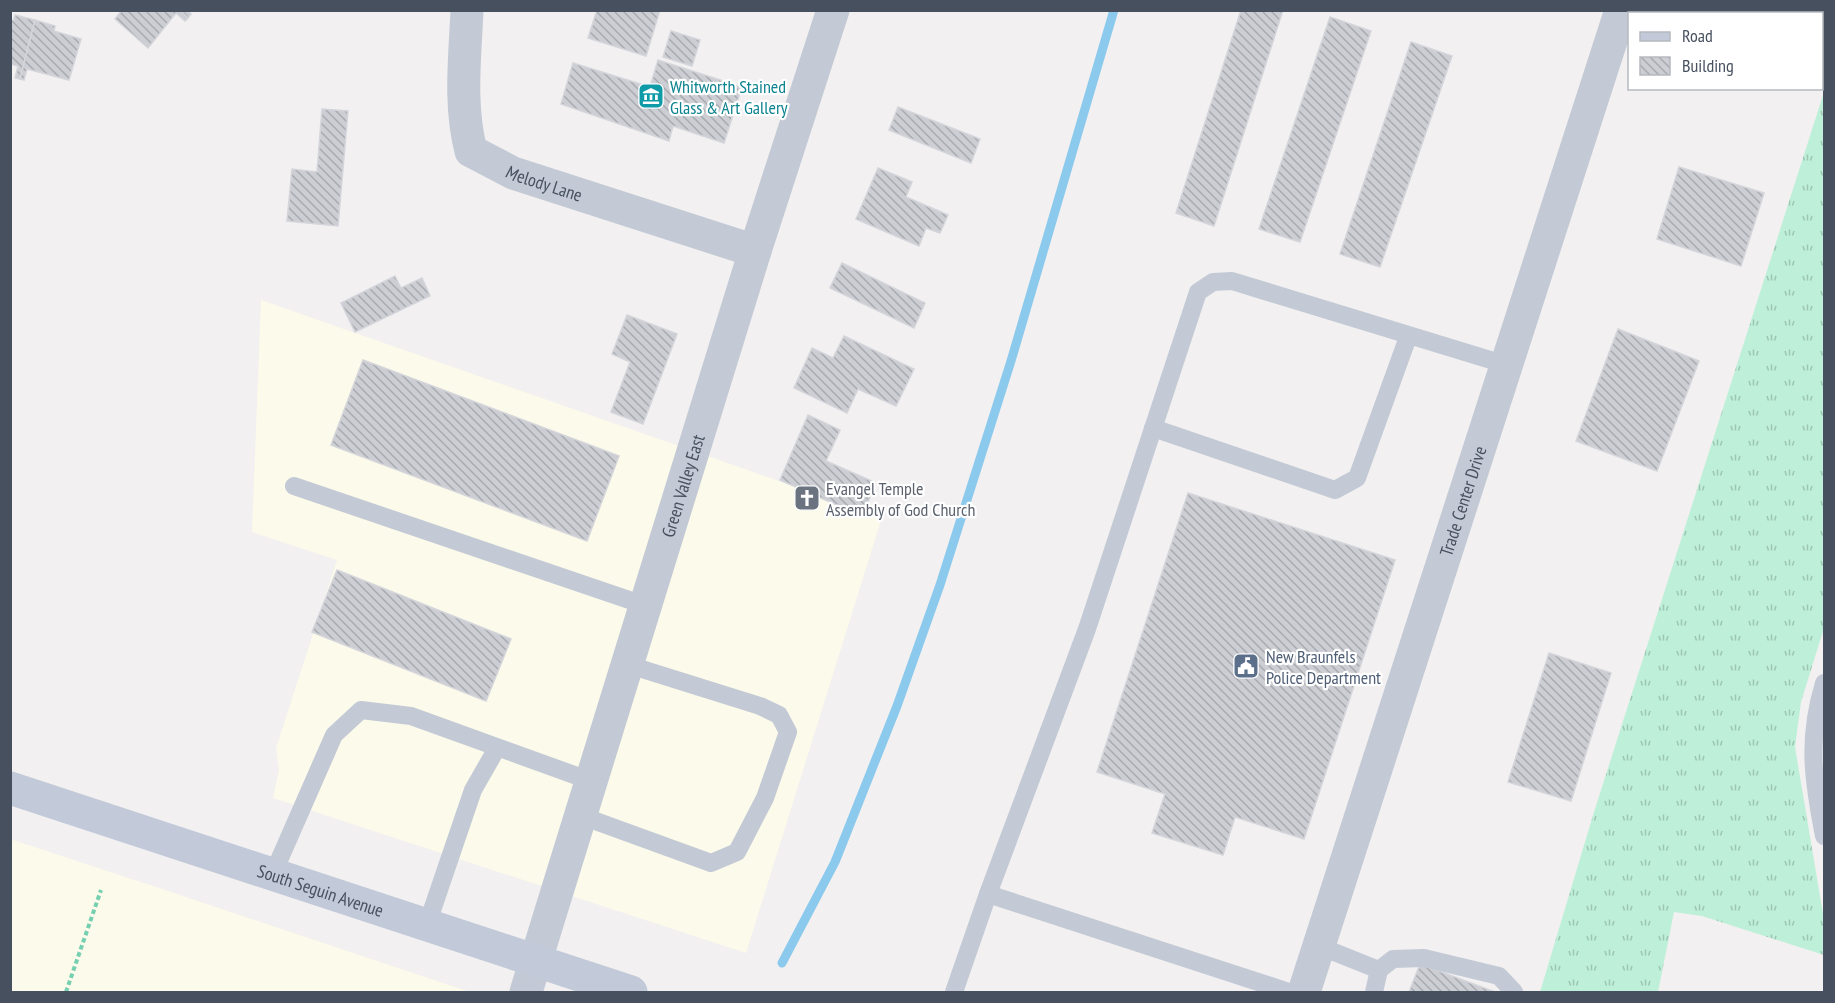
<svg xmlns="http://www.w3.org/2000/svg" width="1835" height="1003" viewBox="0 0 1835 1003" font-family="'PT Sans Narrow',sans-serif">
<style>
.commercial{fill:#fcfaea}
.grass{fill:url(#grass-tufts)}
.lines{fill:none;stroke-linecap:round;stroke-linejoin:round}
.stream{stroke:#8bc9ed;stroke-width:9}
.building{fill:url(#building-back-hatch);stroke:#d4d5db;stroke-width:1.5}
.path{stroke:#76cfb1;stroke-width:4;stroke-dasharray:4.5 3;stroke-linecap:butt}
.lane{stroke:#c3cad5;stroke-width:18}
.street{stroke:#c3cad5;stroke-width:33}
.secondary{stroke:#c2cad9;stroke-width:33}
.labels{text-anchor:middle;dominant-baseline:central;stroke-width:4.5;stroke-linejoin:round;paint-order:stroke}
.culture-label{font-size:18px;fill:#0d838f;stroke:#fff;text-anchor:start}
.street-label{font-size:18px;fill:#47505e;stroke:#fff}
.worship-label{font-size:18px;fill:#5b616d;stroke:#fff;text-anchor:start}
.service-label{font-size:18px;fill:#4e5e75;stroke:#fff;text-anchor:start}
</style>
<defs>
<pattern id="grass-tufts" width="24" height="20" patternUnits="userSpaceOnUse" patternTransform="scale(1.5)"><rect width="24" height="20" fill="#bef0d9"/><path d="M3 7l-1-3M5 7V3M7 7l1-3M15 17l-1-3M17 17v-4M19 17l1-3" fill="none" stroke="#9cc5b3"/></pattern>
<pattern id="building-back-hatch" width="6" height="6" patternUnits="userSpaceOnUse" patternTransform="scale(1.5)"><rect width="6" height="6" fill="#ccced4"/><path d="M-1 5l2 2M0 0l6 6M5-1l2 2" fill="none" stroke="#a7aaaf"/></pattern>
</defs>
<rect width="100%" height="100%" fill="#f2f0f0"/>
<g class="commercial">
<polygon points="261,300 882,517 746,953 273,798 279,770 276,748 337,560 252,532"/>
<polygon points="10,839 162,889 470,992 11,992"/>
</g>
<polygon class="grass" points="1824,92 1824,628 1801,702 1795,747 1824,920 1824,955 1702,916 1674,912 1658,992 1540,992 1594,812"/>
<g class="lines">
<polyline class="stream" points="782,963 835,862 897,706 940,585 1011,361 1114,10"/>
</g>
<g class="building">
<polygon points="122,10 180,10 188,18 185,21 176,13 148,48 115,19"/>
<polygon points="180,10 187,10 191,14 188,18"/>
<polygon points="597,10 660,10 646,56 588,38"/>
<polygon points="1241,10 1283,10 1214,226 1176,213"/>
<polygon points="15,15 35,20 20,79 15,78 18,66 10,64 10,20 14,20"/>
<polygon points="1330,17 1371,31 1300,242 1259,229"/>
<polygon points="35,20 55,26 54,31 81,39 69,80 27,69 24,80 20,79"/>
<polygon points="671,31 700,40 692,66 663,57"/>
<polygon points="1411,42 1452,56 1380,267 1340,254"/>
<polygon points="658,60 742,87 724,143 673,126 669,141 561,104 573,63 650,87"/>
<polygon points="898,107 980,139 971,163 889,130"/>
<polygon points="322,109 348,111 338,226 287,221 292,169 317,172"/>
<polygon points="1679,167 1764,193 1741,266 1657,239"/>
<polygon points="878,168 912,182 906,197 948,215 940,233 926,228 919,246 856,219"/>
<polygon points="842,263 925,303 914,328 830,288"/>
<polygon points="395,276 401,288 422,278 430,296 355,332 341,303"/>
<polygon points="627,315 677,334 643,424 611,412 630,362 612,354"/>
<polygon points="1618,329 1699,361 1657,471 1576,441"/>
<polygon points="844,336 914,369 896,406 858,389 847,413 794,388 812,348 833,358"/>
<polygon points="363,360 619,456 587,541 331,445"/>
<polygon points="808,415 840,430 826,461 876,483 862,516 780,480"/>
<polygon points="1188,493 1395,560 1304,839 1235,817 1223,855 1152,833 1165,794 1097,772"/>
<polygon points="337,570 511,639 486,701 312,632"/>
<polygon points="1549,653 1611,673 1571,801 1508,782"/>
<polygon points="1420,964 1495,992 1409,992"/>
</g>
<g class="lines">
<polyline class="path" points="66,992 101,890"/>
<g class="lane">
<polyline points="1153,428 1335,490 1357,478 1408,337"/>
<polyline points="294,486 647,606"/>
<path d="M1824 683C1807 739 1813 780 1824 836"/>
<polyline points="579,815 711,863 737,852 765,798 788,732 779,715 760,706 629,665"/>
<polyline points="273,874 334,735 361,710 411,716 591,781"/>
<polyline points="988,894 1289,992"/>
<polyline points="427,925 473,790 497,748"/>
<polyline points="1319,946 1379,970 1374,992"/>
<polyline points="1379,970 1393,959 1424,958 1499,976 1514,992"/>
<polyline points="954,992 988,894 1087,629 1198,292 1213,282 1232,281 1507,365"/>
</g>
<g class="street">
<path id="s1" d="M467 10C465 57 459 105 471 151L513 173 755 251"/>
<path id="s2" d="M526 992 755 251 833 10"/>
<path id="s3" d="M1304 992 1621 10"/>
</g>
<path class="secondary" id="s4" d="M10 788 631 992"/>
</g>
<defs>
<g id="museum-square" transform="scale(1.35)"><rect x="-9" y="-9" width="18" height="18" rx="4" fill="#0f9aa8" stroke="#fff"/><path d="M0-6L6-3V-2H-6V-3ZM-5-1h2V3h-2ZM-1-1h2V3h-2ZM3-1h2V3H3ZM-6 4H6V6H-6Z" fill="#fff"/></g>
<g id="church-square" transform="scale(1.35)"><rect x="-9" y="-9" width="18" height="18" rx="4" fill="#6b7280" stroke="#fff"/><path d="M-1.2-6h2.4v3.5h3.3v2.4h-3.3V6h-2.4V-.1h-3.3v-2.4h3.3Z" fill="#fff"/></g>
<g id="civic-square" transform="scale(1.35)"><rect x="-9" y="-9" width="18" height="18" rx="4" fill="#5c6f8a" stroke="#fff"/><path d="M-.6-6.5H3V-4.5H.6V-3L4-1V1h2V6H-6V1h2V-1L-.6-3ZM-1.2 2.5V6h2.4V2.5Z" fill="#fff"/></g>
</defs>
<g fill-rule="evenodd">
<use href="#museum-square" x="651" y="96"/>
<use href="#church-square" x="807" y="498"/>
<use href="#civic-square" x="1246" y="666"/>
</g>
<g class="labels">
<g class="culture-label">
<text x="670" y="86">Whitworth Stained<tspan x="670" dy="21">Glass &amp; Art Gallery</tspan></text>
</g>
<g class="street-label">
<text stroke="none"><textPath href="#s1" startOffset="222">Melody Lane</textPath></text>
<text stroke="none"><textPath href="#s2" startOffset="530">Green Valley East</textPath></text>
<text stroke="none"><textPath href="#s3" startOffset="516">Trade Center Drive</textPath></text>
<text stroke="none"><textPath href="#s4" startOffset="327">South Seguin Avenue</textPath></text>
</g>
<g class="worship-label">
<text x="826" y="488">Evangel Temple<tspan x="826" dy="21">Assembly of God Church</tspan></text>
</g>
<g class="service-label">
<text x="1266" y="656">New Braunfels<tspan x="1266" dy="21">Police Department</tspan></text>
</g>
</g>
<rect width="1835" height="1003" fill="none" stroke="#47505e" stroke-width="24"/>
<rect x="1628" y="12" width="195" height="78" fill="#ffffff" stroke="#b5b9bf" stroke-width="1.5"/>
<rect x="1640" y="32" width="30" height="9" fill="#c2cad9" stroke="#b5b9bf" stroke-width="1.5"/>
<text x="1682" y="42" font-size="18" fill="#47505e">Road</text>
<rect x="1640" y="57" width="30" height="18" fill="url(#building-back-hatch)" stroke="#b5b9bf" stroke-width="1.5"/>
<text x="1682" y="72" font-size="18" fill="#47505e">Building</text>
</svg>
